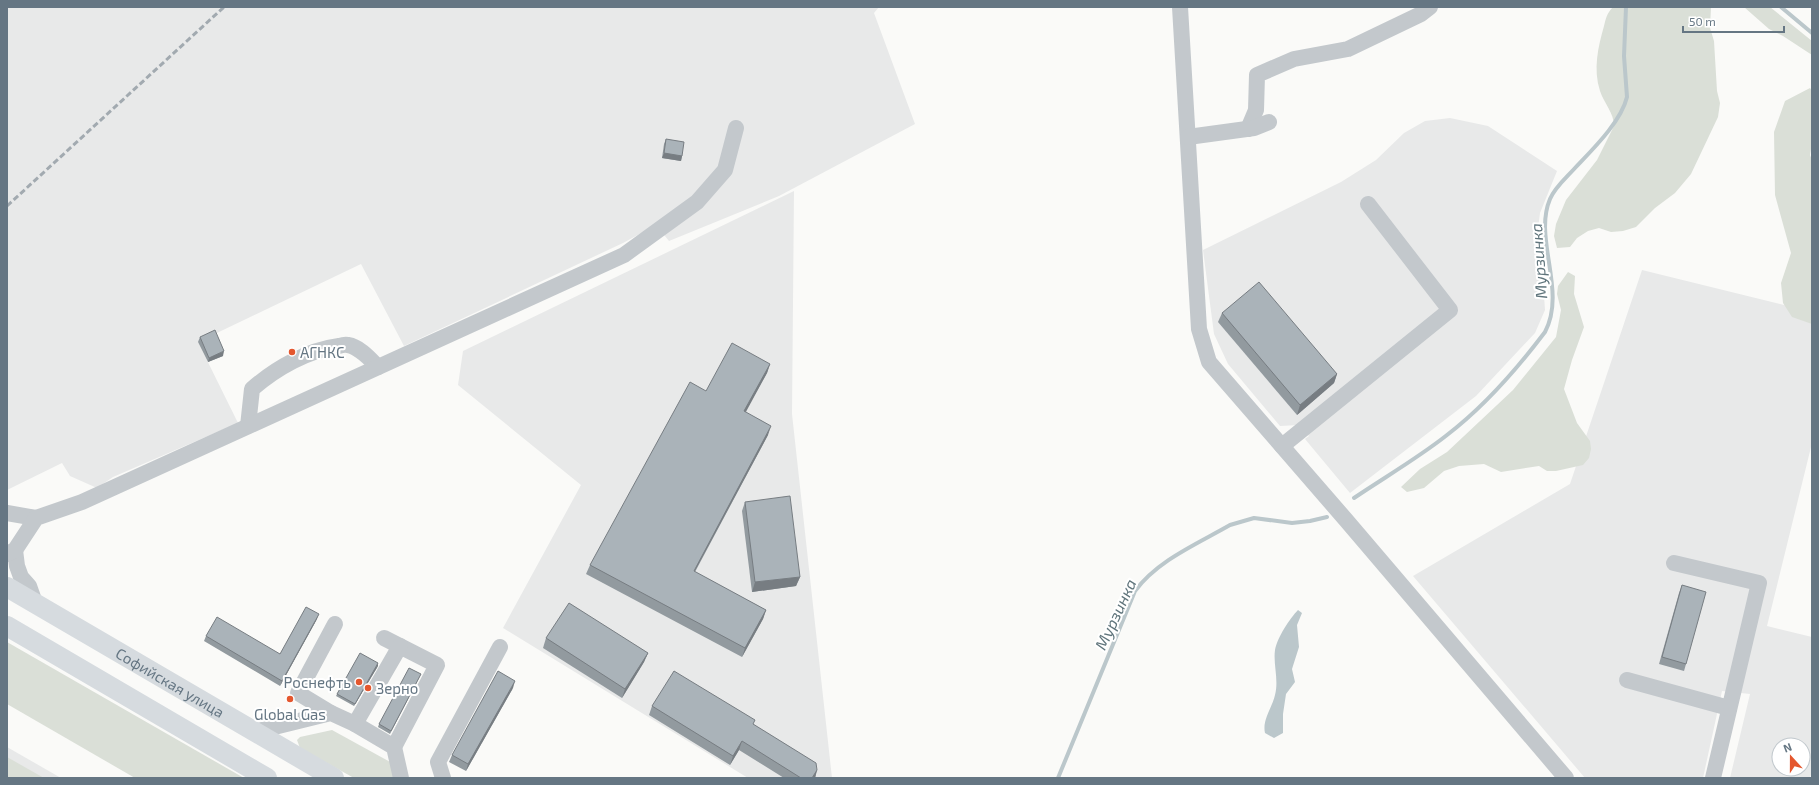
<svg xmlns="http://www.w3.org/2000/svg" width="1819" height="785" viewBox="0 0 1819 785" font-family="'Exo 2',sans-serif">
<style>
.built{fill:#e8e9e9;fill-rule:evenodd}
.green{fill:#dadfd7}
.water{fill:#bbc7cb}
.lines{fill:none;stroke-linecap:round;stroke-linejoin:round}
.stream{stroke:#bbc7cb;stroke-width:4}
.minor{stroke:#c3c8cc;stroke-width:16}
.major{stroke:#d6dbdf;stroke-width:20}
.rail{stroke:#a2aab0;stroke-width:3;stroke-dasharray:6 3;stroke-linecap:butt}
.wall{fill:#929a9f}
.shaded-wall{fill:#777d82}
.building{fill:#aab3b9;stroke:#777d82}
.poi-dot{fill:#e4572e;stroke:#fff;stroke-width:1.5}
.labels{text-anchor:middle;dominant-baseline:central;stroke-width:4;stroke-linejoin:round;paint-order:stroke}
.poi-label{font-size:15px;fill:#657683;stroke:#fff;text-anchor:start}
.street-label{font-size:15px;fill:#657683;stroke:#fff}
.water-label{font-size:16px;font-style:italic;fill:#60757c;stroke:#fff}
</style>
<rect width="100%" height="100%" fill="#fafaf8"/>
<g class="built">
<polygon points="7,7 879,7 874,13 915,124 779,196 669,241 656,225 623,243 404,346 361,264 198,342 238,423 113,477 97,488 70,476 62,463 7,490"/>
<polygon points="1450,118 1488,126 1557,171 1540,213 1537,236 1542,267 1545,310 1535,333 1476,396 1350,493 1305,439 1309,436 1299,425 1280,426 1228,364 1214,334 1203,250 1341,182 1376,160 1404,133 1425,121"/>
<polygon points="794,191 792,414 832,778 748,778 503,628 581,485 458,385 463,351"/>
<path d="M1642 270 1812 312V443L1767 626 1812 637V771L1810 778H1730L1750 694 1722 691 1703 778H1585L1413 576 1570 484ZM1779 745H1803V769H1779Z"/>
<polygon points="7,747 61,778 7,778"/>
</g>
<g class="green">
<path d="M1613 7H1711L1710 28 1714 41 1717 91 1720 103 1718 117 1691 174 1675 193 1655 208 1636 227 1623 231 1611 232 1599 228 1588 231 1577 238 1570 247 1557 248 1554 236 1556 224 1566 200 1597 160 1614 126C1614 113 1604 103 1600 91 1593 69 1598 47 1604 26 1606 18 1607 13 1613 7Z"/>
<polygon points="1744,7 1770,7 1812,41 1812,55 1783,36 1769,29"/>
<polygon points="1810,88 1812,91 1812,143 1810,155 1812,160 1812,324 1792,317 1783,303 1781,283 1791,253 1775,195 1774,132 1785,101"/>
<polygon points="1568,272 1575,276 1574,294 1584,327 1572,360 1564,389 1577,423 1590,441 1591,449 1589,458 1583,465 1556,471 1547,471 1539,466 1501,472 1484,464 1459,466 1444,471 1424,488 1407,492 1401,487 1420,469 1447,452 1513,390 1556,337 1561,310 1557,294 1558,286"/>
<polygon points="7,642 244,778 135,778 7,704"/>
<polygon points="332,730 392,763 398,778 354,778 300,748 297,740 300,737"/>
<polygon points="7,757 44,778 7,778"/>
</g>
<path class="water" d="M1298 610 1302 613 1297 625 1299 647 1292 669 1295 682 1286 694 1283 714V733L1274 738 1265 733C1262 720 1272 708 1275 695 1279 680 1273 664 1275 650 1277 638 1290 618 1298 610Z"/>
<g class="lines">
<g class="stream">
<polyline points="1781,7 1812,33"/>
<path d="M1354 498C1385 477 1418 458 1447 435 1485 406 1517 369 1545 332 1567 290 1533 239 1550 199 1555 187 1566 178 1575 168 1592 150 1621 122 1627 97L1624 56 1626 7"/>
<path d="M1058 778 1135 591C1158 560 1197 544 1230 525L1254 518 1292 523 1310 521 1327 517"/>
</g>
<g class="minor">
<polyline points="1180,7 1199,329 1209,362 1346,520 1566,778"/>
<polyline points="1248,129 1256,110 1257,75 1294,59 1348,49 1421,14 1430,7"/>
<polyline points="1188,137 1254,128 1269,122"/>
<path d="M248 426 252 389C276 368 308 350 339 346 342 345 346 344 348 345 360 347 370 359 378 367"/>
<polyline points="1282,446 1450,310 1368,204"/>
<polyline points="7,513 36,518"/>
<polyline points="15,550 17,566 21,577 29,586 35,603"/>
<polyline points="7,554 15,550 36,518 82,502 624,255 697,202 725,170 736,128"/>
<polyline points="1674,563 1759,583 1713,778"/>
<polyline points="384,638 437,665 394,747"/>
<polyline points="1627,680 1729,708"/>
<polyline points="331,713 298,693 335,624"/>
<polyline points="355,724 400,646"/>
<polyline points="254,732 331,713 355,724 394,747 401,778"/>
<polyline points="443,778 438,762 500,647"/>
</g>
<g class="major">
<path id="s1" d="M7 587 334 778"/>
<polyline points="7,626 267,778"/>
</g>
<polyline class="rail" points="7,206 224,7"/>
</g>
<g class="wall">
<polygon points="666,139 682,156 681,161 662,158 664,144"/>
<polygon points="1222,313 1337,374 1334,383 1297,415 1218,322"/>
<polygon points="200,337 223,356 208,362 198,342"/>
<polygon points="770,364 767,373 745,412 768,435 695,572 766,610 763,619 742,657 586,574 590,565 706,391"/>
<polygon points="745,502 800,577 796,586 752,592 742,511"/>
<polygon points="1682,585 1686,664 1684,671 1659,664 1679,593"/>
<polygon points="317,619 280,686 204,641 206,636 280,654"/>
<polygon points="546,638 648,653 644,662 622,698 543,648"/>
<polygon points="378,666 354,706 336,696 337,694"/>
<polygon points="421,674 390,734 378,727 379,724"/>
<polygon points="513,688 466,771 449,762 452,755"/>
<polygon points="652,706 753,724 817,770 815,778 784,778 739,750 730,765 649,715"/>
</g>
<g class="shaded-wall">
<polygon points="664,153 682,156 681,161 662,158"/>
<polygon points="224,351 223,356 208,362 209,358"/>
<polygon points="770,364 767,373 741,421 744,411"/>
<polygon points="1337,374 1334,383 1297,415 1300,405"/>
<polygon points="771,426 768,435 690,580 694,571"/>
<polygon points="800,577 796,586 752,592 755,582"/>
<polygon points="766,610 763,619 742,657 745,648"/>
<polygon points="319,614 317,619 280,686 282,681"/>
<polygon points="648,653 644,662 622,698 625,689"/>
<polygon points="378,663 378,666 354,706 355,704"/>
<polygon points="515,681 513,688 466,771 468,764"/>
<polygon points="742,741 739,750 730,765 733,756"/>
<polygon points="817,770 815,778 812,778"/>
</g>
<g class="building">
<polygon points="666,139 684,142 682,156 664,153"/>
<polygon points="1259,282 1337,374 1300,405 1222,313"/>
<polygon points="215,330 224,351 209,358 200,337"/>
<polygon points="732,343 770,364 744,411 771,426 694,571 766,610 745,648 590,565 690,382 706,391"/>
<polygon points="790,496 800,577 755,582 745,502"/>
<polygon points="1682,585 1706,592 1686,664 1662,657"/>
<polygon points="569,603 648,653 625,689 546,638"/>
<polygon points="306,607 319,614 282,681 206,636 217,617 280,654"/>
<polygon points="360,653 378,663 355,704 337,694"/>
<polygon points="409,668 421,674 391,731 379,724"/>
<polygon points="498,671 515,681 468,764 452,755"/>
<polygon points="674,671 755,720 753,724 816,763 817,770 812,778 801,778 742,741 733,756 652,706"/>
</g>
<g class="poi-dot">
<circle cx="292" cy="352" r="4"/>
<circle cx="359" cy="682" r="4"/>
<circle cx="368" cy="688" r="4"/>
<circle cx="290" cy="699" r="4"/>
</g>
<g class="labels">
<g class="poi-label">
<text x="300" y="352">АГНКС</text>
<text x="351" y="682" text-anchor="end">Роснефть</text>
<text x="376" y="688">Зерно</text>
<text x="290" y="714" text-anchor="middle">Global Gas</text>
</g>
<g class="street-label">
<text stroke="none"><textPath href="#s1" startOffset="189">Софийская улица</textPath></text>
</g>
<g class="water-label">
<text transform="translate(1538 261) rotate(-94)">Мурзинка</text>
<text transform="translate(1115 614) rotate(-65)">Мурзинка</text>
</g>
</g>
<rect width="1819" height="785" fill="none" stroke="#657683" stroke-width="16"/>
<g transform="translate(1791 757) rotate(339)"><circle r="19" fill="#ffffff" stroke="#c1c8cd"/>
<path d="M0-3L7 15L0 10L-7 15Z" fill="#e4572e"/>
<text y="-6" font-size="11" font-weight="bold" text-anchor="middle" fill="#657683">N</text>
</g>
<path d="M1683 26v6h101v-6" fill="none" stroke="#657683" stroke-width="2"/>
<text x="1689" y="26" font-size="12" fill="#657683" stroke="#ffffff" stroke-width="3" paint-order="stroke">50 m</text>
</svg>
